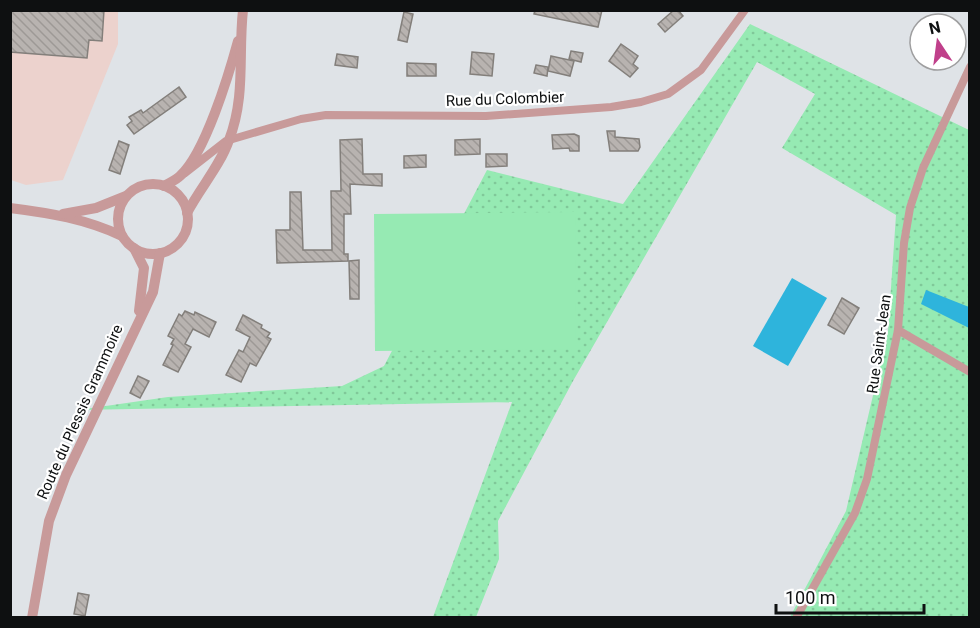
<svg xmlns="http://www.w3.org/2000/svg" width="980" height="628" viewBox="0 0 980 628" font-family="Roboto,sans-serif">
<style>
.industrial{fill:#ecd2cd}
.grass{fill:url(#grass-dots)}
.garden{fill:#96eab3}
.water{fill:#2eb4dc}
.building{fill:url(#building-back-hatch);stroke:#837f7b;stroke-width:1.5}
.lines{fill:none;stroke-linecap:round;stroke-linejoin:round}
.minor{stroke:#c89a9a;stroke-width:8}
.tertiary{stroke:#c89a9a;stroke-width:10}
.labels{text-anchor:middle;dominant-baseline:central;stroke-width:4.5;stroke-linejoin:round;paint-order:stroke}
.street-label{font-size:15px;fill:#0e1011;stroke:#fff}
</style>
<defs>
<pattern id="grass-dots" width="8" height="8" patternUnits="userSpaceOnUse" patternTransform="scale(1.5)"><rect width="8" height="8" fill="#96eab3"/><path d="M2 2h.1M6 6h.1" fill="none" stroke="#80c899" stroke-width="1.8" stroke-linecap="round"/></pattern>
<pattern id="building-back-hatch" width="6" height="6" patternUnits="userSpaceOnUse" patternTransform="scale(1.5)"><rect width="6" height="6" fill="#b8b3b0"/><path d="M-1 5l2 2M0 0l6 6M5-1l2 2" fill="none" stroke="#9d9996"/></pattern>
</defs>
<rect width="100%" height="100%" fill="#dfe3e7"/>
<polygon class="industrial" points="10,11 118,11 118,44 63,180 26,185 11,180"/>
<polygon class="grass" points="750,24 969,130 969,617 790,617 846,511 888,331 896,215 782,148 815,94 757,62 573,381 498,521 499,559 476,617 433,617 512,402 78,410 168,397 342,386 384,366 487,170 623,204"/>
<polygon class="garden" points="575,212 576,349 375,351 374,214"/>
<g class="water">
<polygon points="792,278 827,298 788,366 753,346"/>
<polygon points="926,290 969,307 969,328 921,304"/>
</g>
<g class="building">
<polygon points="10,10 104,10 102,41 89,40 87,58 10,52"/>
<polygon points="535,10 602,10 598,27 534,14"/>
<polygon points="674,10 678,10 683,16 665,32 658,24"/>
<polygon points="404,12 413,14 407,42 398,40"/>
<polygon points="621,44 638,56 633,64 638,68 630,77 609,61"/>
<polygon points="571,51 583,53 581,62 569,59"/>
<polygon points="472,52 494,54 492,76 470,74"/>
<polygon points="337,54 358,57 357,68 335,65"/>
<polygon points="551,56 574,61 570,76 548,71"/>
<polygon points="407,63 436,64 436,76 407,76"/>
<polygon points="536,65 548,67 547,76 534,73"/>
<polygon points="179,87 186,97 134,134 127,125 132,121 129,117 141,110 143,113"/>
<polygon points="607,131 615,131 615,137 639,139 640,147 638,151 610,151"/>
<polygon points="574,134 579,136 579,151 570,151 569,148 553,149 552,135"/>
<polygon points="362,139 363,174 382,174 382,186 350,184 351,214 344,214 344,254 348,254 348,261 277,263 276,230 290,230 290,192 301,192 303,250 332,250 331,191 341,191 340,140"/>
<polygon points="480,139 480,154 455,155 455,140"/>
<polygon points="119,141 129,145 120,174 109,170"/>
<polygon points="486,154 507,154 507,166 486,167"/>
<polygon points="426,155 426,167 404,168 404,156"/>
<polygon points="359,260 359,299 350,299 349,261"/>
<polygon points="842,298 859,308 844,334 828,325"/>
<polygon points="185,311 194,315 195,312 216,322 209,337 193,329 185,344 191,347 178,372 163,365 173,345 171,344 174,339 168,336 179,314 182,316"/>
<polygon points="243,315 262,325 261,328 270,333 267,337 271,339 256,366 250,363 241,382 226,375 239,350 243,352 250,337 236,330"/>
<polygon points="138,376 149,381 140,398 130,393"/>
<polygon points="78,593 89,595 85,616 74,614"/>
</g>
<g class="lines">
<g class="minor">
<polyline points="185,173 226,141 301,119 326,115 486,116 611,107 641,102 668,94 701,70 745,10"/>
<polyline points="898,330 970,372"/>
<polyline points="796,618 855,513 867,479 898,330 904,243 910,208 923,168 970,67"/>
</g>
<g class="tertiary">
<circle cx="153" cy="219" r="35"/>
<path d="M164 186C169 183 176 180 180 176 205 154 229 74 238 41"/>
<path d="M10 208C50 213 86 219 122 236"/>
<path d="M187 213C200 188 220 166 229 140 246 96 238 55 243 10"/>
<polyline points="63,214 96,208 126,196"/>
<polyline points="134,248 144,268 139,311"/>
<polyline points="32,618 49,521 66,475 153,292 160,253"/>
</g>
</g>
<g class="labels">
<g class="street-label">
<text transform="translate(505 99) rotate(-2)">Rue du Colombier</text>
<text transform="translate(879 344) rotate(-82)">Rue Saint-Jean</text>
<text transform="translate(80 412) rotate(-66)">Route du Plessis Grammoire</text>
</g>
</g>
<rect width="980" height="628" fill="none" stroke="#0e1011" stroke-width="24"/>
<g transform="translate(938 42) rotate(347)"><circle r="28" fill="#ffffff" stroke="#9f9fa0" stroke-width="1.5"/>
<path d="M0-4.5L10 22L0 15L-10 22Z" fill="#c0408b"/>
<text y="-9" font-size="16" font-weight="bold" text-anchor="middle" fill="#0e1011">N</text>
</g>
<path d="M776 604v9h148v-9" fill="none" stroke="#0e1011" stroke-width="3"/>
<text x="785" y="604" font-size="18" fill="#0e1011" stroke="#ffffff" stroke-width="4.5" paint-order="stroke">100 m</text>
</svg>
